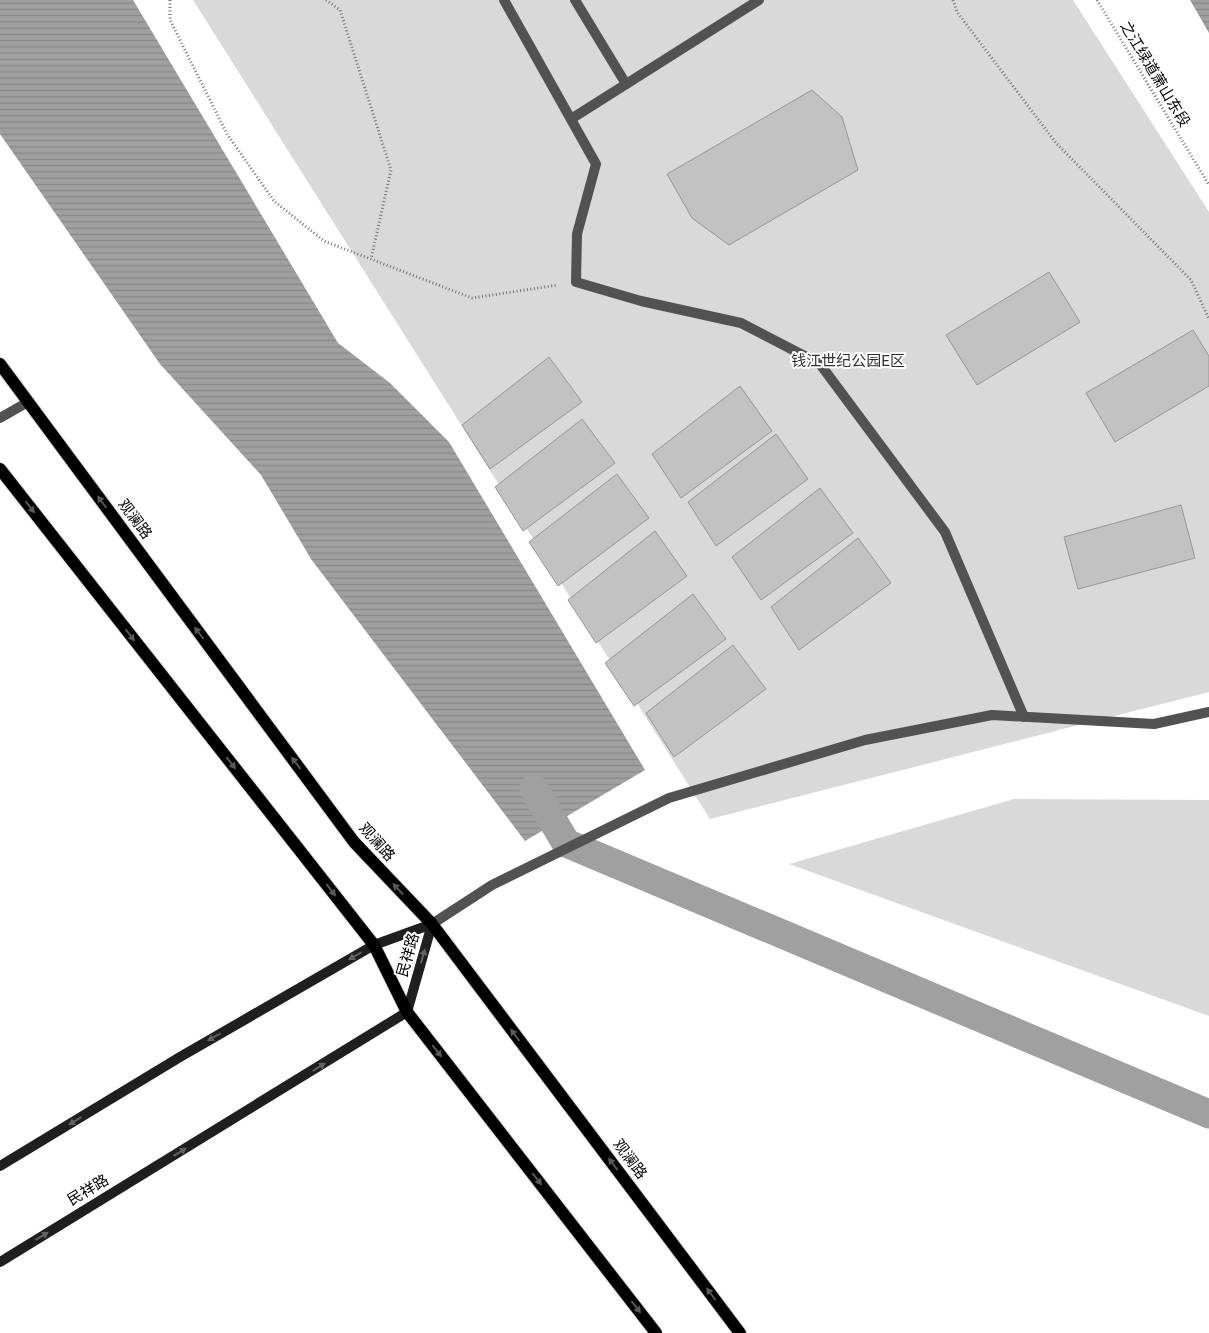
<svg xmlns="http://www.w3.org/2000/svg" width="1209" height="1333" viewBox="0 0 1209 1333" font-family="Roboto,'Noto Sans SC',sans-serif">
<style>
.green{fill:#d9d9d9}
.water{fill:url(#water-rules)}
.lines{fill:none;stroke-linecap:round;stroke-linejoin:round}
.canal{stroke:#a0a0a0;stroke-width:29}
.building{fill:#c2c2c2;stroke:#969696}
.primary-casing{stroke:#dbdbdb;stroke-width:14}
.path{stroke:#747474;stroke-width:3;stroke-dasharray:1 2.5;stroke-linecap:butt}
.service{stroke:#525252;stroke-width:10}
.minor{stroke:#525252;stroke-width:10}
.secondary{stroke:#1f1f1f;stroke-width:10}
.primary{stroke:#000;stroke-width:12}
.oneway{fill:#595959}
.oneway2{fill:#626262}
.labels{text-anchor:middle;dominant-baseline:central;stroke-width:4;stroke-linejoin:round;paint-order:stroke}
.street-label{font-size:15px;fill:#000;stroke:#fff}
.park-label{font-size:15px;fill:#303030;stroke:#fff}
</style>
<defs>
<pattern id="water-rules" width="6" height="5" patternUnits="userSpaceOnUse" patternTransform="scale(1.25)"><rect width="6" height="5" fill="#a0a0a0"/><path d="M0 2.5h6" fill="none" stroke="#888"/></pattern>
</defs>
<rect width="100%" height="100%" fill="#fff"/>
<g class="green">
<polygon points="193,0 1073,0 1209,212 1209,692 710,819"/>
<polygon points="1014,799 1209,800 1209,1016 789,864"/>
</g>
<g class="water">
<polygon points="0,0 133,0 338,343 390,383 449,442 645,770 525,841 311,559 261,475 160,364 0,134"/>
<polygon points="1190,0 1209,0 1209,33"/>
</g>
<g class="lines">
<polyline class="canal" points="534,789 566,843 1209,1114"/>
</g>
<g class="building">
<polygon points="812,90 842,117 858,170 729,245 692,218 667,174"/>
<polygon points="1049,272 1080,322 977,385 946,335"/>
<polygon points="1193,330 1209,356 1209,386 1115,442 1086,393"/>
<polygon points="549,357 582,402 490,469 462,425"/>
<polygon points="740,386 772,431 681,498 652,454"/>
<polygon points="582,419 615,463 523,531 495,487"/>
<polygon points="776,434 808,479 716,546 688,502"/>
<polygon points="617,474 649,518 558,586 529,542"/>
<polygon points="820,488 853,533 761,600 732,557"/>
<polygon points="1181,505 1195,558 1078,589 1064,537"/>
<polygon points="655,531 687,576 596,643 568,600"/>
<polygon points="858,538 891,583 799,650 771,607"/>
<polygon points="693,594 726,639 634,706 605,663"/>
<polygon points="733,645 766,689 674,757 646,713"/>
</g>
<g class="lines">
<g class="primary-casing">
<g id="primary">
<polyline points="0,364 354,842 432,924 740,1333"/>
<polyline points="0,469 374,945 407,1012 656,1333"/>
</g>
</g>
<g class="path">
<polyline points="170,0 170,20 227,134 274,201 324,241 472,298 558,285"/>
<polyline points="326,0 340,10 391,170 371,259"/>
<polyline points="953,0 957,12 1056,143 1191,280 1209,319"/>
<polyline points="1097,0 1209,185"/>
</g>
<g class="service">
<polyline points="504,0 596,164 577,234 576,282 641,301 741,323 820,364 945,532 1024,717"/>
<polyline points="575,0 626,84"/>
<polyline points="571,119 759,0"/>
</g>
<g class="minor">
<polyline points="0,418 28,402"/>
<polyline points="432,924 492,885 669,798 865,740 992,715 1154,724 1209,712"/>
</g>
<g class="secondary">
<polyline points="0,1166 180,1057 374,945 432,924"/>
<polyline points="0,1262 407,1012 432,924"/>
</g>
<use href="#primary" class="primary"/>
</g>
<defs><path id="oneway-solid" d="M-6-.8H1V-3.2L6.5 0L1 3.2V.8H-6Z" transform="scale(1.25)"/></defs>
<g class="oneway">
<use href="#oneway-solid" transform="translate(102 502) rotate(-127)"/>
<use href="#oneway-solid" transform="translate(30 507) rotate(52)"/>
<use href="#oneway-solid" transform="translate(199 633) rotate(-127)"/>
<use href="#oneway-solid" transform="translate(130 635) rotate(52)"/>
<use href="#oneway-solid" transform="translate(231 763) rotate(52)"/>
<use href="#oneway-solid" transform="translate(296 763) rotate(-127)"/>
<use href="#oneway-solid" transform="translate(398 889) rotate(-133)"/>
<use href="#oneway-solid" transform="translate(331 890) rotate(52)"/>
<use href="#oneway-solid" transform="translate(515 1035) rotate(-127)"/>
<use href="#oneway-solid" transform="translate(437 1051) rotate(52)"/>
<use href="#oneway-solid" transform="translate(613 1164) rotate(-127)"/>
<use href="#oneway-solid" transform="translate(537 1179) rotate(52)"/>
<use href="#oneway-solid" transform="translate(711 1294) rotate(-127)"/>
<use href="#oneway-solid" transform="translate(636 1307) rotate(52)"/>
</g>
<g class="oneway2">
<use href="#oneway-solid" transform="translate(355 956) rotate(150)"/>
<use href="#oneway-solid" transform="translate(423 956) rotate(-74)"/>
<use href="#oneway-solid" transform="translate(214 1037) rotate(150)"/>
<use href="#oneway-solid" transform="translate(319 1067) rotate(-32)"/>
<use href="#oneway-solid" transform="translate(75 1121) rotate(149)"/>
<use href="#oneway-solid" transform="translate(180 1152) rotate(-31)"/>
<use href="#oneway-solid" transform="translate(42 1236) rotate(-31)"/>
</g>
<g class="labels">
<g class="street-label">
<text transform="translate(1155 74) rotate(59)">之江绿道萧山东段</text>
<text transform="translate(135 519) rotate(53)">观澜路</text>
<text transform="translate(377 842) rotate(48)">观澜路</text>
<text transform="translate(408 955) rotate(-74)">民祥路</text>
<text transform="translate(630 1159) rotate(53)">观澜路</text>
<text transform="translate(88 1190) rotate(-31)">民祥路</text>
</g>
<g class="park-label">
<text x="848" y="361">钱江世纪公园E区</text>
</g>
</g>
</svg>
